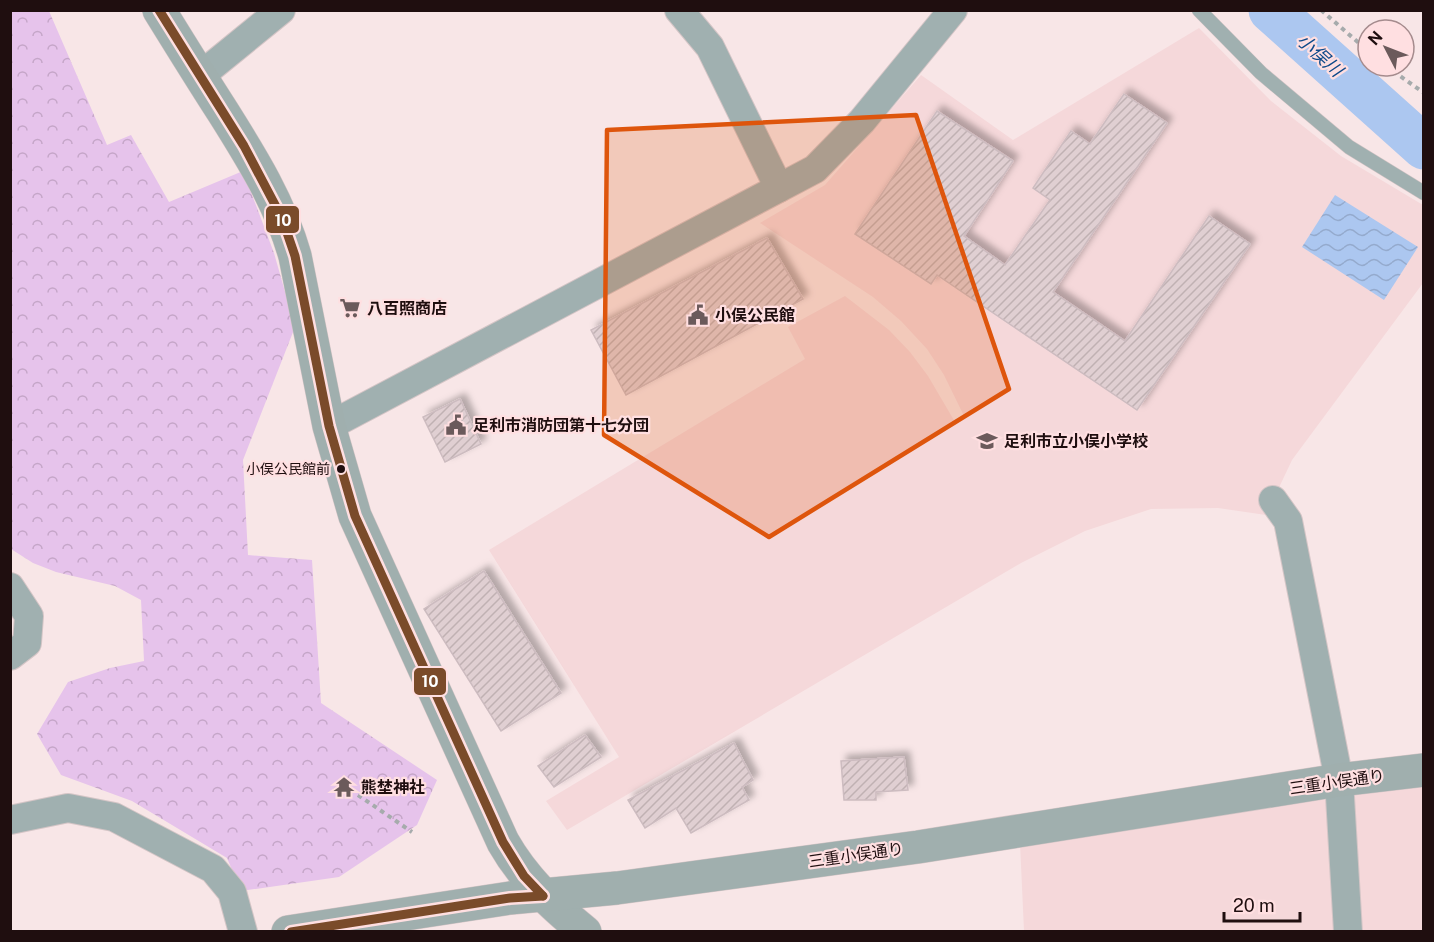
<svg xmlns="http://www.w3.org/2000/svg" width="1434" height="942" viewBox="0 0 1434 942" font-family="'Public Sans','Noto Sans JP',sans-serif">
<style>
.built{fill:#f5d8da}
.forest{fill:url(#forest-crowns)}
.water{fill:url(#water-waves)}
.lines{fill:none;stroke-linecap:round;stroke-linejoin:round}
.river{stroke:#acc7f0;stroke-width:45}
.building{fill:url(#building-hatch);stroke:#cdbcc0;stroke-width:1.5;filter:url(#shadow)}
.lane-casing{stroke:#d4c5c6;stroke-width:15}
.street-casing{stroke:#d4c5c6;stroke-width:30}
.secondary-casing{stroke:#d4c5c6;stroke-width:34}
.path{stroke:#a6abac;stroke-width:4;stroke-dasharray:4.5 4.5;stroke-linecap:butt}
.lane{stroke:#a0b0b0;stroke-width:14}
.street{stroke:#a0b0b0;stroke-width:28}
.secondary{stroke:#a0afae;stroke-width:33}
.bus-1-casing{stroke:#ffdfe1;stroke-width:14}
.bus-1{stroke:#7a4b2a;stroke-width:9}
.marked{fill:#de550c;fill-opacity:0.2;stroke:#de550c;stroke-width:4.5;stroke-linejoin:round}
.bus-dot{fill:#1f0e0f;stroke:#ffdfe1;stroke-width:2}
.labels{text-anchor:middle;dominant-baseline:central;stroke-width:4.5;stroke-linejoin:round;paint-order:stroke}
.bus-label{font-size:14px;fill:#1f0e0f;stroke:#ffdfe1;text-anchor:end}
.poi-label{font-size:16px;font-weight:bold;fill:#1f0e0f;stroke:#ffdfe1;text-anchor:start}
.street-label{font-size:16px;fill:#1f0e0f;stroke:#ffdfe1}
.water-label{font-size:18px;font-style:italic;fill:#0e4989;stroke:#ffdfe1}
.line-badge{stroke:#ffdfe1;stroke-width:2}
.badge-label{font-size:16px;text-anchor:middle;font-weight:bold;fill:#fff}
</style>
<defs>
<pattern id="forest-crowns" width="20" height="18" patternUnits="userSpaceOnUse" patternTransform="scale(1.5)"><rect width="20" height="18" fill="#e6c3eb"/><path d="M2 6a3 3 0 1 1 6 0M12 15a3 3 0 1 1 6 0" fill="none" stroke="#c5a6c8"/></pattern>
<pattern id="water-waves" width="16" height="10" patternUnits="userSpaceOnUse" patternTransform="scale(1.5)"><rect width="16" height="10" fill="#acc7f0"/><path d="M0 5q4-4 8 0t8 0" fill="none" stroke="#94aacd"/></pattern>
<pattern id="building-hatch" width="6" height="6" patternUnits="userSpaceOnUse" patternTransform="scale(1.5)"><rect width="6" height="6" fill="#e0cfd2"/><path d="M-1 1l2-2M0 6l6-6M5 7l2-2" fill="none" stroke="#c0b1b3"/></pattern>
<filter id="shadow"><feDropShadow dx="5.5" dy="-5.5" stdDeviation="3" flood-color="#0004"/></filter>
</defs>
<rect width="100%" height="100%" fill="#f8e6e7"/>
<g class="built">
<polygon points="1199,28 1271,101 1341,156 1423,205 1423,283 1292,460 1266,515 1218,508 1151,509 1085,531 1021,563 567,830 546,801 619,757 489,550 805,359 788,327 845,296 889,330 910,352 928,376 955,422 965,418 944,375 927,349 901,321 873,297 760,223 825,185 921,75 1013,140"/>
<polygon points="1423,785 1423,931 1024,931 1020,843"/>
</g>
<polygon class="forest" points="10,11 49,11 107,145 131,135 169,202 243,171 274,253 295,327 243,460 248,555 312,560 321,703 437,780 417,825 339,877 241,891 227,858 132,801 61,775 37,734 68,682 110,668 144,661 141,600 115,586 56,572 33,563 11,549"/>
<polygon class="water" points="1335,195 1418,247 1384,300 1302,247"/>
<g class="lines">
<polyline class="river" points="1271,10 1424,147"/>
</g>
<g class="building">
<polygon points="1124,94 1167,123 1053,292 1125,341 1209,216 1250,244 1137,410 937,275 931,284 855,234 937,111 1013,161 964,236 1005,265 1050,200 1033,188 1071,131 1090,144"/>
<polygon points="767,238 803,299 626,395 591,330"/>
<polygon points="460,399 481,444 445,462 423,417"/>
<polygon points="484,571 561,693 501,731 424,609"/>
<polygon points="585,735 601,757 554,787 538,766"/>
<polygon points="734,743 753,780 742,787 749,800 691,833 676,808 645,828 628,800"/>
<polygon points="904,757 908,790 876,792 876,800 844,800 841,761"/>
</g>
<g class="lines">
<g class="lane-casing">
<polyline id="lane" points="1199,10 1261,73 1349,147 1424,193"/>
</g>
<g class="street-casing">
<g id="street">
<polyline points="679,10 710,47 779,188"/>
<polyline points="200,76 281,10"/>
<polyline points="329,426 815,169 862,121 953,10"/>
<polyline points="1273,500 1288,521 1339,780 1348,932"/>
<polyline points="10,587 29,616 27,643 10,656"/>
<polyline points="10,820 68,808 114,817 213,869 232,892 243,932"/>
</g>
</g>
<g class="secondary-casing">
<g id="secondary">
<path d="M159 10C180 44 201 78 223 112 252 158 280 203 295 256L329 426 355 516 503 842C524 879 552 905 585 932"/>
<polyline points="288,932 510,898 617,888 918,847 1339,780 1424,770"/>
</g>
</g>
<g class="path">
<polyline points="1321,10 1368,51"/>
<polyline points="1386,66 1424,93"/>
<polyline points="358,795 412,832"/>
</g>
<use href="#lane" class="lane"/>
<use href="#street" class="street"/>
<use href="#secondary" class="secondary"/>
<g class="bus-1-casing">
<g id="bus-1">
<polyline points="159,10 244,146 282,218 295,256 329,426 355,516 503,842 524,876 543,896"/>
<polyline points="291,932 510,898 543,896"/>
</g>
</g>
<use href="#bus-1" class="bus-1"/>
</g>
<path class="marked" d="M916 115 1009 389 769 537 604 435 607 130Z"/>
<defs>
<g id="supermarket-bare" transform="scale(1.62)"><path d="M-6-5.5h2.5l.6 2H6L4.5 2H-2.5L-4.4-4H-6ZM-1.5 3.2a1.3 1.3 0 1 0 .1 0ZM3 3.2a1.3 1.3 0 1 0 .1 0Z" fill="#6b5a5b" stroke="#ffdfe1" stroke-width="2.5" paint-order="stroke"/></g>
<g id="civic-bare" transform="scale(1.62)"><path d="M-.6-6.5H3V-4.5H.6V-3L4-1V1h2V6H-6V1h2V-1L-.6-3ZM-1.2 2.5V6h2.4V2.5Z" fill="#6b5a5b" stroke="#ffdfe1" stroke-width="2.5" paint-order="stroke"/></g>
<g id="school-bare" transform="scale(1.62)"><path d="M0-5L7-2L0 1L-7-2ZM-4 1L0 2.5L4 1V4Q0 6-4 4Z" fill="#6b5a5b" stroke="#ffdfe1" stroke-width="2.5" paint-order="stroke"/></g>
<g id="temple-bare" transform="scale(1.62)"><path d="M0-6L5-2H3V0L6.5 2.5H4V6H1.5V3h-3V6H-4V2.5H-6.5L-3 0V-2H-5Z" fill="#6b5a5b" stroke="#ffdfe1" stroke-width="2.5" paint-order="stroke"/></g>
</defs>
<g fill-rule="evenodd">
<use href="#supermarket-bare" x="350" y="308"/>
<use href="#civic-bare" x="698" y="315"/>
<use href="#civic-bare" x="456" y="425"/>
<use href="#school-bare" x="987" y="441"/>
<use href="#temple-bare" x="344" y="787"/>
</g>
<circle class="bus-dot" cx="341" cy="469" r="5"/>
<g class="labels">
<g class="bus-label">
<text x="330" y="469">小俣公民館前</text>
</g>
<g class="poi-label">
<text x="367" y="308">八百照商店</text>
<text x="715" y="315">小俣公民館</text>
<text x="473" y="425">足利市消防団第十七分団</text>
<text x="1004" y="441">足利市立小俣小学校</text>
<text x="361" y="787">熊埜神社</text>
</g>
<g class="street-label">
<text transform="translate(1337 782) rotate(-8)">三重小俣通り</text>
<text transform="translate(856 855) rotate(-8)">三重小俣通り</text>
</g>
<g class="water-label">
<text transform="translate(1320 55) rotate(42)">小俣川</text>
</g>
</g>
<g class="line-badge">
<rect x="265" y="205" width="35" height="29" rx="6" fill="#7a4b2a"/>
<rect x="413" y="667" width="34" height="29" rx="6" fill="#7a4b2a"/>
</g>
<g class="badge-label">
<text x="283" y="226">10</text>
<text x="430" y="687">10</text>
</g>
<rect width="1434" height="942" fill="none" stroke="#1f0e0f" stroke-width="24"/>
<g transform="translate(1386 48) rotate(312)"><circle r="28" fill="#ffdfe1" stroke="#a58b8d" stroke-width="1.5"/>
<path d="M0-4.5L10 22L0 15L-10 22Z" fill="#6b5a5b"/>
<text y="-9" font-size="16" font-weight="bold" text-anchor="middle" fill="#1f0e0f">N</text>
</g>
<path d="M1224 912v9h76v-9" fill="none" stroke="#1f0e0f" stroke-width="3"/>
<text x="1233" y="912" font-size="18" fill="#1f0e0f" stroke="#ffdfe1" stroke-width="4.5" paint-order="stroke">20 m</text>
</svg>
